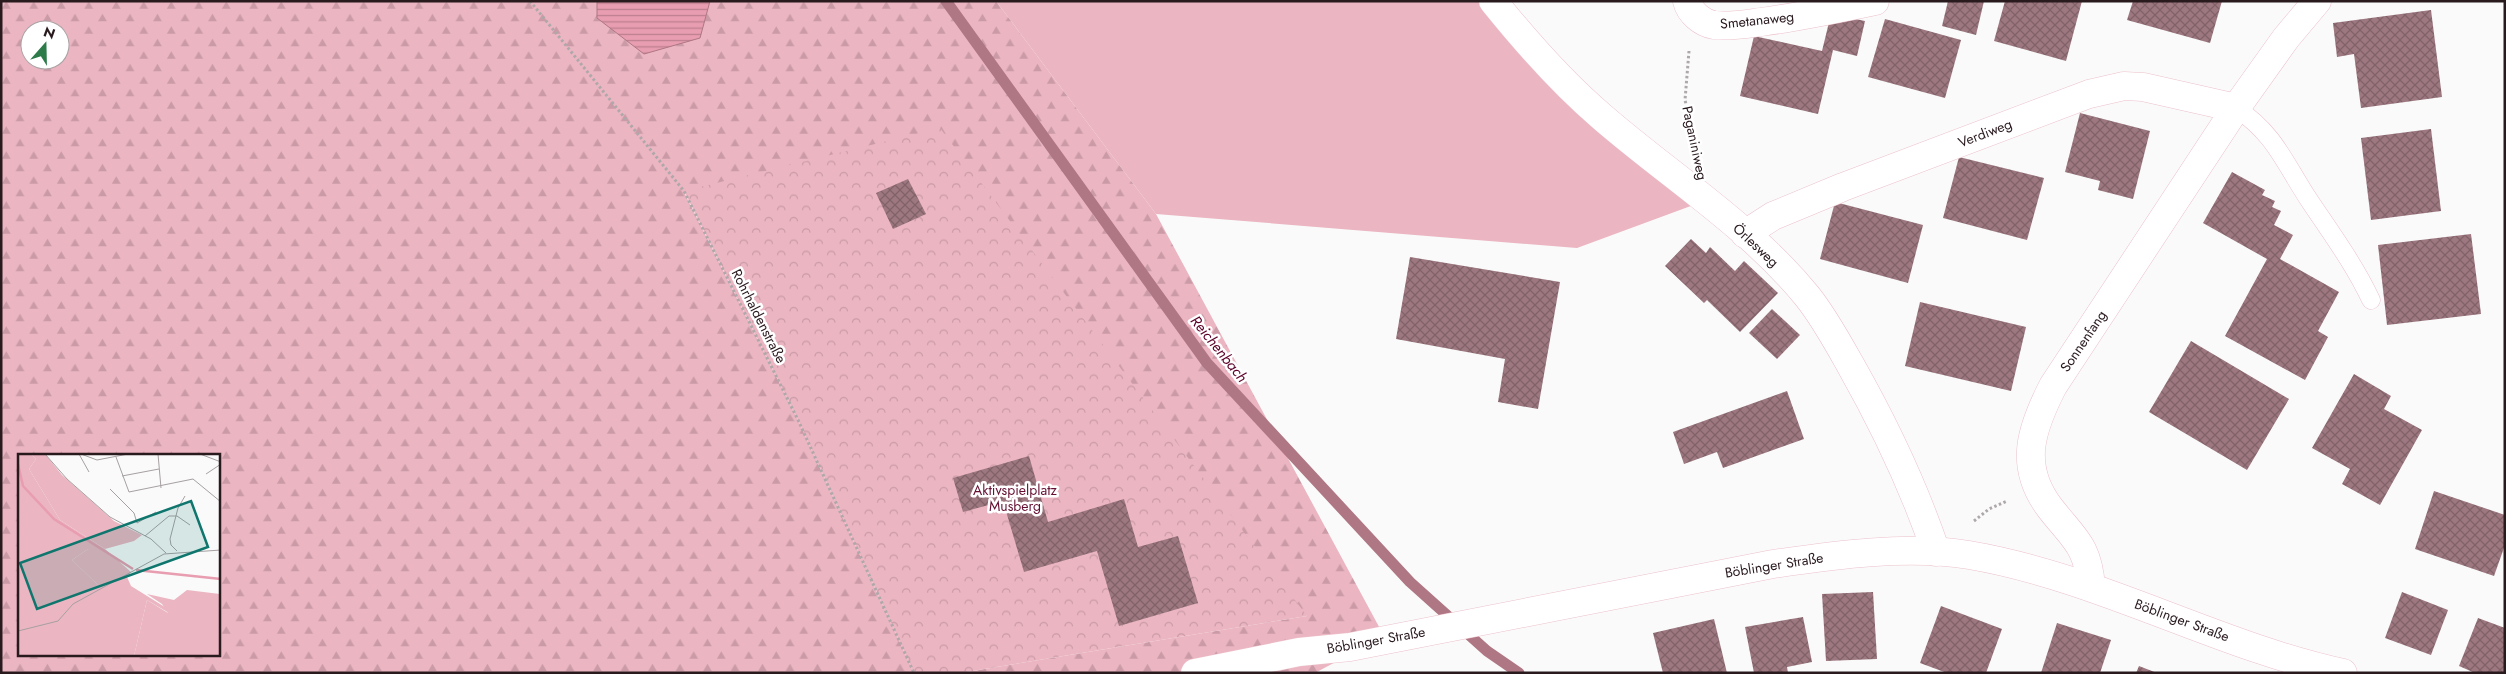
<svg xmlns="http://www.w3.org/2000/svg" width="2506" height="674" viewBox="0 0 2506 674" font-family="Jost,sans-serif">
<style>
.grass{fill:#ebb5c2}
.forest{fill:url(#forest-firs);fill-rule:evenodd}
.park{fill:url(#park-crowns)}
.water{fill:url(#water-rules);stroke:#af7684}
.lines{fill:none;stroke-linecap:round;stroke-linejoin:round}
.stream{stroke:#af7684;stroke-width:11}
.building{fill:url(#building-cross-hatch)}
.service-casing{stroke:#ecc1cb;stroke-width:19}
.minor-casing{stroke:#ecc1cb;stroke-width:29}
.path{stroke:#aea8aa;stroke-width:3;stroke-dasharray:2.5 2.5;stroke-linecap:butt}
.service{stroke:#fff;stroke-width:18}
.minor{stroke:#fff;stroke-width:28}
.labels{text-anchor:middle;dominant-baseline:central;stroke-width:5;stroke-linejoin:round;paint-order:stroke}
.street-label{font-size:14px;fill:#291a1e;stroke:#fff}
.park-label{font-size:14px;fill:#650e31;stroke:#fff}
.water-label{font-size:15px;font-style:italic;fill:#5d032b;stroke:#fff}
.inset-river{fill:none;stroke:#e89db0;stroke-width:2.5}
.inset-road{fill:none;stroke:#a6a0a2;stroke-width:1}
.view{fill:#0f766e;fill-opacity:0.15;stroke:#0f766e;stroke-width:2.5}
.inset-edge{fill:none;stroke:#291a1e;stroke-width:2.5}
</style>
<defs>
<pattern id="forest-firs" width="22" height="20" patternUnits="userSpaceOnUse" patternTransform="scale(1.25)"><rect width="22" height="20" fill="#ebb5c2"/><path d="M5 1l3.5 6h-7zM16 11l3.5 6h-7z" fill="#ca9ba6"/></pattern>
<pattern id="park-crowns" width="20" height="18" patternUnits="userSpaceOnUse" patternTransform="scale(1.25)"><rect width="20" height="18" fill="#ebb5c2"/><path d="M2 6a3 3 0 1 1 6 0M12 15a3 3 0 1 1 6 0" fill="none" stroke="#ca9ba6"/></pattern>
<pattern id="water-rules" width="6" height="5" patternUnits="userSpaceOnUse" patternTransform="scale(1.25)"><rect width="6" height="5" fill="#e89db0"/><path d="M0 2.5h6" fill="none" stroke="#bc7f8f"/></pattern>
<pattern id="building-cross-hatch" width="8" height="8" patternUnits="userSpaceOnUse" patternTransform="scale(1.25)"><rect width="8" height="8" fill="#9e7881"/><path d="M0 0l8 8M0 8l8-8" fill="none" stroke="#816269"/></pattern>
</defs>
<rect width="100%" height="100%" fill="#fafafa"/>
<polygon class="grass" points="996,1 1493,1 1707,200 1577,248 1156,214"/>
<path class="forest" d="M1 1H996L1156 214 1384 636 1315 673H960L1307 616 684 192 798 420 914 673H1ZM30 30H60V60H30ZM19 455H219V655H19Z"/>
<polygon class="park" points="940,128 1307,616 960,673 914,673 798,420 684,191"/>
<polygon class="water" points="597,1 710,1 700,38 644,54 597,18"/>
<g class="lines">
<polyline class="stream" points="946,1 1207,363 1410,582 1487,651 1519,673"/>
</g>
<g class="building">
<polygon points="1948,1 1984,1 1976,35 1942,26"/>
<polygon points="2005,1 2082,1 2066,61 1994,41"/>
<polygon points="2133,1 2222,1 2210,43 2127,20"/>
<polygon points="2431,10 2442,97 2361,108 2354,54 2337,57 2333,23"/>
<polygon points="1831,14 1865,21 1857,56 1833,50 1818,114 1740,96 1754,36 1822,51"/>
<polygon points="1885,19 1961,40 1945,98 1868,77"/>
<polygon points="2080,113 2150,131 2133,199 2098,190 2100,181 2065,172"/>
<polygon points="2431,129 2441,211 2371,220 2361,138"/>
<polygon points="1959,157 2044,178 2027,240 1943,218"/>
<polygon points="2232,172 2265,190 2262,195 2275,201 2272,207 2281,211 2274,225 2293,235 2280,259 2339,292 2318,331 2328,337 2305,380 2225,336 2267,259 2203,223"/>
<polygon points="908,179 926,214 893,229 876,193"/>
<polygon points="1835,202 1923,225 1908,283 1820,259"/>
<polygon points="2471,234 2481,314 2387,325 2378,245"/>
<polygon points="1691,239 1706,253 1710,247 1735,271 1744,261 1778,293 1740,332 1707,300 1704,303 1665,266"/>
<polygon points="1410,257 1560,282 1538,409 1498,402 1505,359 1396,339"/>
<polygon points="1920,302 2026,327 2011,391 1905,366"/>
<polygon points="1772,309 1800,335 1777,359 1749,333"/>
<polygon points="2191,341 2289,399 2247,470 2149,412"/>
<polygon points="2354,374 2391,396 2384,409 2422,430 2380,505 2342,484 2350,469 2312,448"/>
<polygon points="1787,391 1804,439 1723,468 1717,452 1684,464 1673,432"/>
<polygon points="1029,456 1048,522 1124,499 1138,547 1178,536 1198,603 1119,626 1097,551 1024,572 1003,501 963,512 953,478"/>
<polygon points="2434,491 2505,515 2505,545 2494,576 2415,549"/>
<polygon points="1873,592 1877,659 1826,661 1822,594"/>
<polygon points="2402,592 2448,610 2431,655 2385,638"/>
<polygon points="1941,606 2002,629 1986,673 1947,673 1920,663"/>
<polygon points="1803,617 1812,662 1787,667 1788,673 1754,673 1745,627"/>
<polygon points="2478,618 2505,628 2505,673 2475,673 2459,666"/>
<polygon points="1714,619 1727,673 1663,673 1653,633"/>
<polygon points="2057,623 2111,640 2100,673 2041,673"/>
<polygon points="2139,666 2157,673 2136,673"/>
</g>
<g class="lines">
<g class="service-casing">
<path id="service" d="M2236 108C2275 134 2284 162 2309 200 2331 233 2354 264 2371 300"/>
</g>
<g class="minor-casing">
<g id="minor">
<path d="M1493 1C1526 42 1562 83 1602 117 1670 176 1749 225 1807 296 1824 317 1838 343 1851 366 1885 426 1914 487 1936 552"/>
<path d="M1687 1C1690 13 1702 23 1714 25 1729 27 1746 24 1761 22 1799 17 1837 9 1875 1"/>
<polyline points="1745,234 1773,216 1843,187 2089,94 2124,86 2143,87 2236,108"/>
<path d="M2091 587C2088 545 2074 539 2050 508 2018 466 2031 429 2053 386L2236 108 2286 38 2317 1"/>
<path d="M1195 673 1299 652 1350 647 1773 564C1835 555 1907 545 1969 555 2099 577 2215 645 2343 673"/>
</g>
</g>
<g class="path">
<polyline points="530,1 684,191 798,420 914,673"/>
<polyline points="1689,51 1685,100 1697,150"/>
<polyline points="1974,521 1989,509 2007,501"/>
</g>
<use href="#service" class="service"/>
<use href="#minor" class="minor"/>
</g>
<g class="labels">
<g class="street-label">
<text transform="translate(1757 20) rotate(-6)">Smetanaweg</text>
<text transform="translate(1985 133) rotate(-21)">Verdiweg</text>
<text transform="translate(1695 143) rotate(78)">Paganiniweg</text>
<text transform="translate(1756 245) rotate(43)">Örlesweg</text>
<text transform="translate(759 316) rotate(63)">Rohrhaldenstraße</text>
<text transform="translate(2083 341) rotate(-56)">Sonnenfang</text>
<text transform="translate(1774 565) rotate(-9)">Böblinger Straße</text>
<text transform="translate(2182 620) rotate(20)">Böblinger Straße</text>
<text transform="translate(1376 640) rotate(-10)">Böblinger Straße</text>
</g>
<g class="park-label">
<text x="1015" y="490">Aktivspielplatz<tspan x="1015" dy="16">Musberg</tspan></text>
</g>
<g class="water-label">
<text transform="translate(1219 349) rotate(51)">Reichenbach</text>
</g>
</g>
<g transform="translate(18 454)">
<rect width="202" height="202" fill="#fafafa"/>
<path d="M13 0H27L44 21 96 67 124 81 116 87 87 95 42 66 11 15 18 5ZM169 136 202 140V202H116L129 146 150 159 144 150 129 140 156 146Z" fill="#ebb5c2"/>
<path d="M0 0H13L18 5 11 15 42 66 87 95 113 118 109 123 113 132 150 155 151 159 129 146 116 202H0ZM70 95 82 133 54 106Z" fill="#ebb5c2" fill-rule="evenodd"/>
<path d="M70 95 107 119 82 133 54 106Z" fill="#ebb5c2"/>
<path class="inset-river" d="M0 10 5 32 36 65 115 115M118 116 203 125"/>
<path class="inset-road" d="M27 0 49 25 92 63 133 85 148 99M61 0 71 18M63 0 79 6 110 0M140 0 143 34M182 0 203 8M98 3 111 38 175 25 203 48M188 20 203 10M104 22 141 15M92 35 116 59 119 69 138 58M127 82 151 62H159L172 71M159 97 153 91 152 85 160 54 167 42M0 177 40 167 55 150 146 100 203 96"/>
<path class="view" d="M173 47 190 93 19 155 2 109Z"/>
<rect width="202" height="202" class="inset-edge"/>
</g>
<rect width="2506" height="674" fill="none" stroke="#291a1e" stroke-width="5"/>
<g transform="translate(45 45) rotate(20)"><circle r="24" fill="#ffffff" stroke="#a9a3a5"/>
<path d="M0-4L9 19L0 12L-9 19Z" fill="#2e7b4a"/>
<text y="-8" font-size="14" font-weight="bold" text-anchor="middle" fill="#291a1e">N</text>
</g>
</svg>
